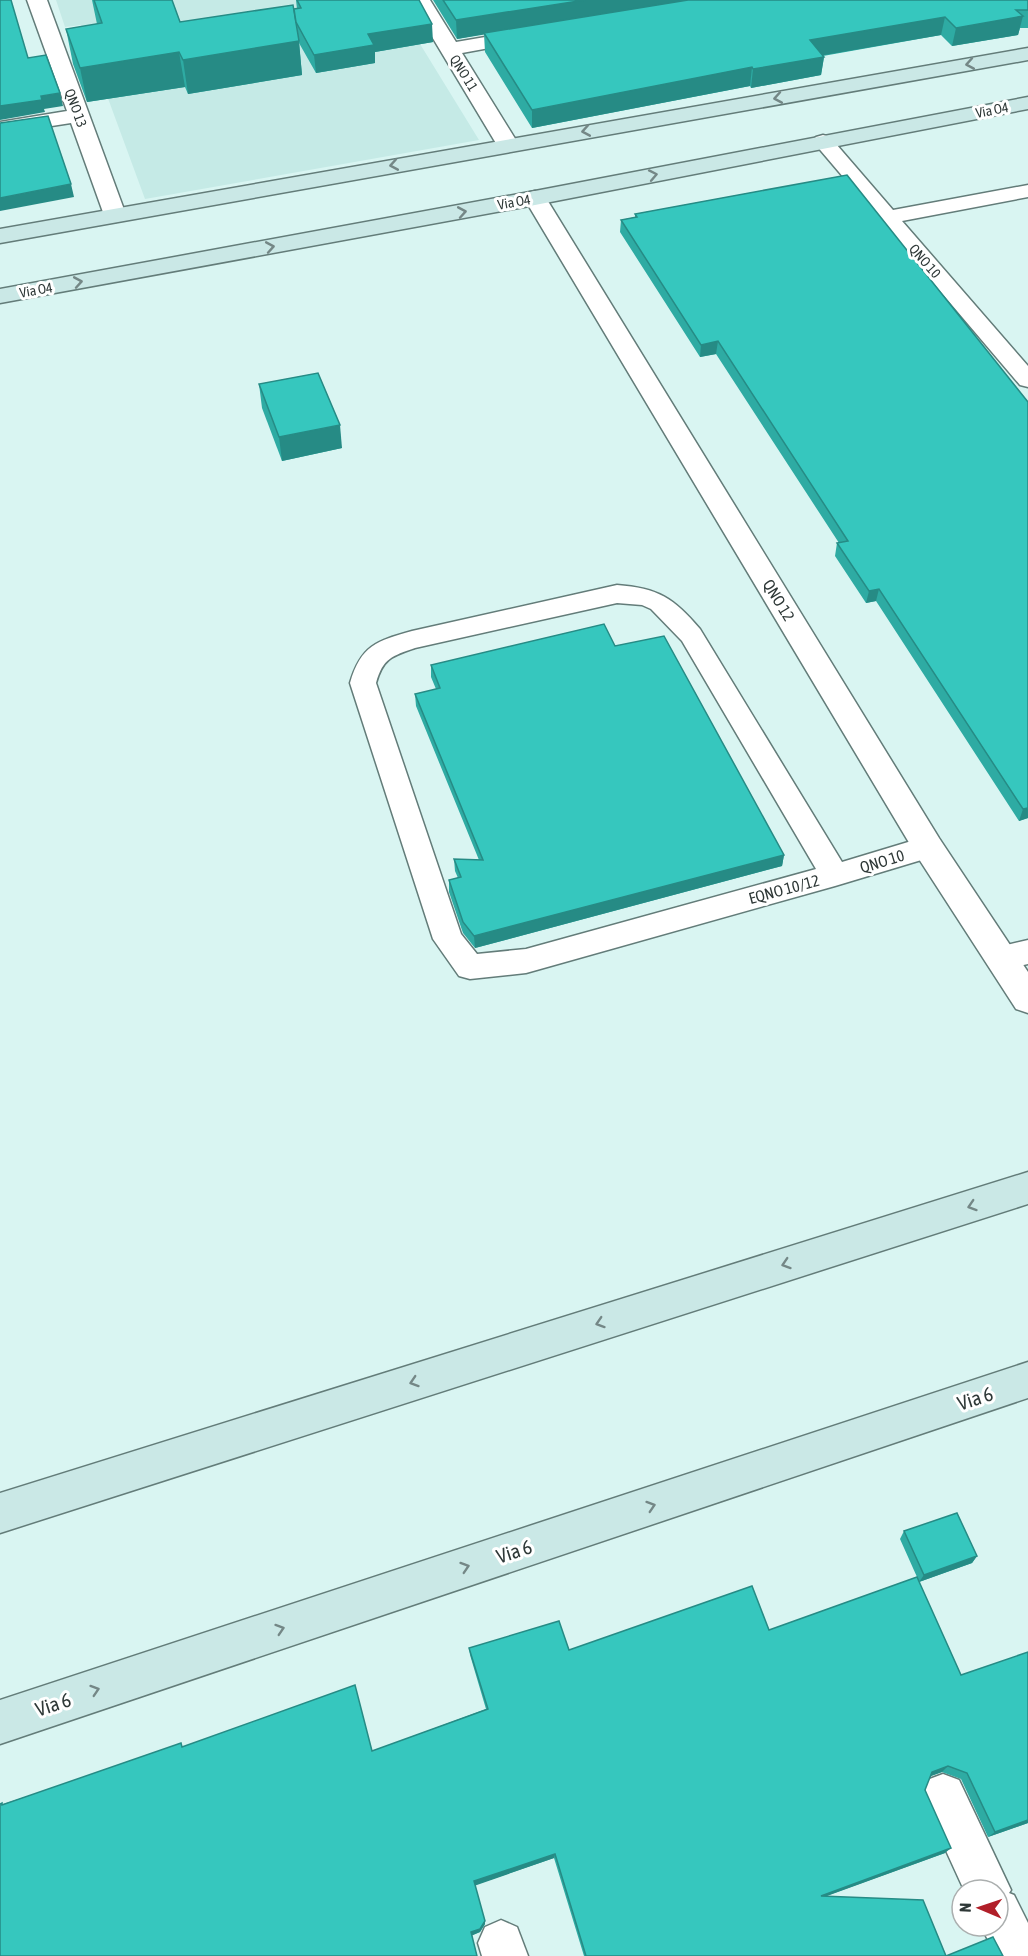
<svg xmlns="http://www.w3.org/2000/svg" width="1028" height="1956" viewBox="0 0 1028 1956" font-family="'Asap Condensed',sans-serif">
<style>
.built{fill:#c5eae6}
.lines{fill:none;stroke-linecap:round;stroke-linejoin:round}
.service-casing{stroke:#637c79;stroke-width:3}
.minor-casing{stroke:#637c79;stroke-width:3}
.tertiary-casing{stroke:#637c79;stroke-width:3}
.secondary-casing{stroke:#637c79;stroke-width:3}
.service{fill:#fff;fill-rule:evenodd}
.minor{fill:#fff;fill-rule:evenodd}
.tertiary{fill:#fff;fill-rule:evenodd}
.secondary{fill:#cae8e6;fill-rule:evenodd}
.wall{fill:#2eaba3}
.shaded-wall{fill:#268b85}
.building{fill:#36c7be;stroke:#268b85;stroke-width:1.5}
.oneway{stroke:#748786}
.labels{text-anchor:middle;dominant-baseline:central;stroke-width:6;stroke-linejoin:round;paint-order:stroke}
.far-street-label{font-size:14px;fill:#2e3837;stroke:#fff}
.street-label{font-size:16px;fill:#2e3837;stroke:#fff}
.near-street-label{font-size:20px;fill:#2e3837;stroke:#fff}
</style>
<rect width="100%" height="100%" fill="#d9f5f2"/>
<polygon class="built" points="56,0 393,0 479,140 145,199 81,25 65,27"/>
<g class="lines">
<g class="service-casing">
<g id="service">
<polygon points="823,135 830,137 893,210 1028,185 1028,197 902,221 1028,366 1028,387 1020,385 816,145 813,141 816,137"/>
<path d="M617 585C658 588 674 598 700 629L842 862 928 836 938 839 942 847 938 855 835 886 526 973 470 979 459 976 433 939 350 683C361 645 377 641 412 631ZM617 603 642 605 651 609 682 641 816 869 526 949 477 954 461 934 376 683C383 658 392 656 415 648Z"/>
<polygon points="1028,940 1028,964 1001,970 990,967 986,958 990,949"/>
</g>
</g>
<g class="minor-casing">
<g id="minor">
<polygon points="27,0 47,0 126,215 123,220 115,222 107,220 104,215 71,123 0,134 0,122 67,111"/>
<polygon points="410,0 430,0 456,42 527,30 534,32 537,36 534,40 462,53 519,145 516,150 508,152 500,150"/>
<polygon points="943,1774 959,1780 1011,1890 1009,1893 1014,1895 1028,1923 1028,1956 996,1956 981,1926 998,1926 998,1890 964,1890 921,1796 927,1780"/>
<polygon points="501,1920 517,1927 528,1956 482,1956 478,1943 485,1927"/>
</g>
</g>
<g class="tertiary-casing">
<polygon id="tertiary" points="535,191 543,193 546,198 939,838 1028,972 1028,1013 1016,1009 917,856 524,198 527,193"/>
</g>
<g class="secondary-casing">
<g id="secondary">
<polygon points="1028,48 1028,60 0,243 0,229"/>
<polygon points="1028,97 1028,109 535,205 0,303 0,289 535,191"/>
<polygon points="1028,1172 1028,1204 0,1533 0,1493"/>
<polygon points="1028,1362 1028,1398 0,1744 0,1700"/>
</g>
</g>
<use href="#service" class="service"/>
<use href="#minor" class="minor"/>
<use href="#tertiary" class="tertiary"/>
<use href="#secondary" class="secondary"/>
</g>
<g class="wall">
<polygon points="92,0 172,0 180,22 297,9 296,0 419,0 433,42 375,52 375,63 316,73 299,43 302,75 188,94 185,87 87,102 73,64 66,29 97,24"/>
<polygon points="433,0 1028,0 1028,28 1020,28 1018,35 952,46 941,35 823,56 824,57 821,75 751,88 750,86 532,128 485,52 484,34 457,39"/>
<polygon points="847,175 1028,818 1019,821 876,601 866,603 835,556 837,543 839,543 716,354 700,357 620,232 621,220 635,217 635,214"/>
<polygon points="259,384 342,448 282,461 262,408"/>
<polygon points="615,646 784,855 782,866 475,948 463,933 449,892 449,880 458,878 455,871 454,859 479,860 416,706 415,694 436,689 431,677 431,665"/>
<polygon points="904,1531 977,1556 972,1563 919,1582 961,1675 1028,1823 988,1837 961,1779 942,1772 930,1776 925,1790 945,1853 826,1896 946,1956 584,1956 554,1858 475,1885 485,1924 480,1932 472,1935 0,1956 3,1804 183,1746 373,1751 486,1709 470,1655 469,1648 569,1650 769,1630 917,1577 900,1539"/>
</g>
<g class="shaded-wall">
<polygon points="585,0 696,0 457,39 456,20"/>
<polygon points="1023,16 1018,35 952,46 956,28"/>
<polygon points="945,17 941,35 807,58 810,40"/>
<polygon points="432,24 433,42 375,52 375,63 316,73 314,55 368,34"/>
<polygon points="299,41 302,75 188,94 183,60"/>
<polygon points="179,52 185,87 87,102 80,68"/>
<polygon points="824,57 821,75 751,88 753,69"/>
<polygon points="752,67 750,86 532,128 532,110"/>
<polygon points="60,93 63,106 44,109 45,112 0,120 0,106 41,96"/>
<polygon points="71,184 74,197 0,211 0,198"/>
<polygon points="718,341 716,354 700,357 701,345"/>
<polygon points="340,425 342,448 282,461 279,437"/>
<polygon points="879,589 876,601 866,603 869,591"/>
<polygon points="1028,808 1028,818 1019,821 1023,809"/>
<polygon points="784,855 782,866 475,948 474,936"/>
<polygon points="977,1556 972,1563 919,1582 924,1575"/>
<polygon points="948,1766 942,1772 926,1778 932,1772"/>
<polygon points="1028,1820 1028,1823 988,1837 995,1832"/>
<polygon points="951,1848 945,1853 816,1900 821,1896"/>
<polygon points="555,1854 554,1858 474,1886 474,1881"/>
<polygon points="485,1921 485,1924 480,1932 471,1936 471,1932"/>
</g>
<g class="building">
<polygon points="0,0 11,0 28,58 46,55 60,93 41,96 42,100 0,106"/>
<polygon points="94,0 172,0 180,22 293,5 299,41 183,60 179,52 80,68 66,29 102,23"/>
<polygon points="297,0 419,0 432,24 368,34 374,45 314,55 296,22 294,9 301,8"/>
<polygon points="443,0 585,0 456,20"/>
<polygon points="688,0 1028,0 1028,10 1016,10 1023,16 956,28 945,17 810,40 824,57 753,69 752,67 532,110 484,33"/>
<polygon points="48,116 71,184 0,198 0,123"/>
<polygon points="847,175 1028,402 1028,808 1023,809 879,589 869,591 837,543 848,541 718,341 701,345 621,220 637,217 635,214"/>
<polygon points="318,373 340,425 279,437 259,384"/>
<polygon points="604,624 615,646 664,636 784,855 474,936 463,922 449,880 461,877 454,859 483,860 415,694 440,688 431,665"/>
<polygon points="957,1513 977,1556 924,1575 904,1531"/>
<polygon points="917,1577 961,1675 1028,1652 1028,1820 995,1832 967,1773 948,1766 932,1772 925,1790 951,1848 821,1896 923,1900 946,1956 586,1956 555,1854 474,1881 485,1921 480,1929 471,1932 477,1956 0,1956 0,1804 2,1803 2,1805 181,1743 182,1747 355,1685 372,1751 488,1709 469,1648 559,1621 569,1650 752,1586 769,1630"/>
<polygon points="993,1937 1003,1956 946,1956"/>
</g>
<defs><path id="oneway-chevron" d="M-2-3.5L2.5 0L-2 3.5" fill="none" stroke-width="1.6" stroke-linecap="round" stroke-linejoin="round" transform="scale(1.5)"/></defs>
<g class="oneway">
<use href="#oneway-chevron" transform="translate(970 64) rotate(170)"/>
<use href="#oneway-chevron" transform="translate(778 98) rotate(170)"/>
<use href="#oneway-chevron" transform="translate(586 131) rotate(170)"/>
<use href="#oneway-chevron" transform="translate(394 165) rotate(170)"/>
<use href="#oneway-chevron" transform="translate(653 175) rotate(-11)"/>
<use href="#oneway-chevron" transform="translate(462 212) rotate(-10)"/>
<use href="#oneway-chevron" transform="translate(270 247) rotate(-10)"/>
<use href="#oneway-chevron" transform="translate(78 282) rotate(-10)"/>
<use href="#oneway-chevron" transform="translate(972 1206) rotate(162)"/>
<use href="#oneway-chevron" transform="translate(786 1264) rotate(162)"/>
<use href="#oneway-chevron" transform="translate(600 1323) rotate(162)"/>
<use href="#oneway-chevron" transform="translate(414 1382) rotate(162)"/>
<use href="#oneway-chevron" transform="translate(651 1506) rotate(-18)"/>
<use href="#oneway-chevron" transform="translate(465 1567) rotate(-18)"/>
<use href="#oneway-chevron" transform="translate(280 1629) rotate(-18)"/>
<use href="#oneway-chevron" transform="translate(95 1690) rotate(-18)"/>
</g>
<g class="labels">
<g class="far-street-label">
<text transform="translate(464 73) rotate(58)">QNO 11</text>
<text transform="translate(76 108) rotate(70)">QNO 13</text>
<text transform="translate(992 110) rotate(-11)">Via O4</text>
<text transform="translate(514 202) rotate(-10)">Via O4</text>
<text transform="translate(925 261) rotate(49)">QNO 10</text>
<text transform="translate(36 290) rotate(-10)">Via O4</text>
</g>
<g class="street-label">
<text transform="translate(779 600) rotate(59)">QNO 12</text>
<text transform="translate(882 861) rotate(-17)">QNO 10</text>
<text transform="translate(784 889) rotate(-15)">EQNO 10/12</text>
</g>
<g class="near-street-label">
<text transform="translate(975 1398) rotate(-18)">Via 6</text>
<text transform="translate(514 1551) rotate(-18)">Via 6</text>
<text transform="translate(53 1704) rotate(-18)">Via 6</text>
</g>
</g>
<g transform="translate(980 1908) rotate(272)"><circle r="28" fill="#ffffff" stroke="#abafaf" stroke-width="1.5"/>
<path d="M0-4.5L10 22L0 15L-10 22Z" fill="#b11f29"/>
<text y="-9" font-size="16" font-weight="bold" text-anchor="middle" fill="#2e3837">N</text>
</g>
</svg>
